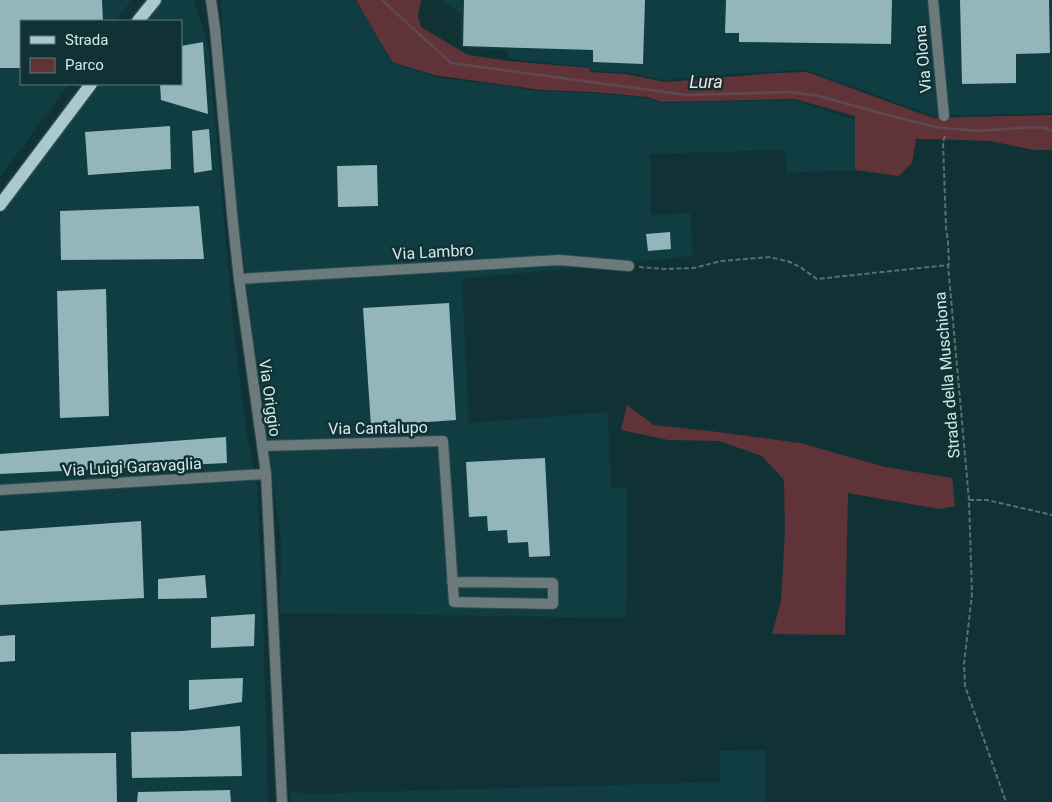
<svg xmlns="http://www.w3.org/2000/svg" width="1052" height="802" viewBox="0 0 1052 802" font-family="Roboto,sans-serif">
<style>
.built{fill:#0f3d42}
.green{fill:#603338}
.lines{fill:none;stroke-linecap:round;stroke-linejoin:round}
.stream{stroke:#60484f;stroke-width:2.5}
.building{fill:#92b6b9}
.street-casing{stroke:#304f52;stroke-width:12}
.primary-casing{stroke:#304f52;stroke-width:15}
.path{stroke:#557174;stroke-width:2;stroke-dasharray:5 2.5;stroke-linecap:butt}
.street{stroke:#6c7a7c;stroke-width:10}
.primary{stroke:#aac9cc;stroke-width:12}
.labels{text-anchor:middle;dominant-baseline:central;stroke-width:5;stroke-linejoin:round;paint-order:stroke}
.street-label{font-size:16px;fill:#d6e8ea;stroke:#103235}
.water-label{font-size:18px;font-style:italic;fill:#fdd9db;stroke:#103235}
</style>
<rect width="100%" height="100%" fill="#103235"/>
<g class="built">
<polygon points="0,0 131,0 116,21 21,21 21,84 69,84 0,177"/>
<polygon points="162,0 193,0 208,43 234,332 246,430 257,486 263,612 268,802 0,802 0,216 98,84 181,84 181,21 146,21"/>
<polygon points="221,0 355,0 368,21 391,63 434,77 540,91 594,93 648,98 660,103 794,100 855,120 855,170 787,173 785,150 650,154 651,215 690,213 693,256 462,279 469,423 608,412 611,489 627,486 626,618 280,613 281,542 238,221 230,153"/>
<polygon points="441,0 1052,0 1052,113 934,116 807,70 728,74 664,80 625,72 591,71 590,67 508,59 508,50 461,48 461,14"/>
<polygon points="765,750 765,802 291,802 291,790 304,794 720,782 720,751"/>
</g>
<g class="green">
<polygon points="356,0 421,0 418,16 421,27 468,55 509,61 589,68 590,72 625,74 665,82 778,73 807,72 933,118 1052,115 1052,150 1034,150 990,141 934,139 916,139 912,163 899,176 855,170 855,116 795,99 661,102 648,97 594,92 541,90 434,75 392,62"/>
<polygon points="627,405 654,425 710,431 800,443 885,467 952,478 955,506 939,509 848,493 845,635 772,634 781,601 785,532 784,480 762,456 719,441 668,440 621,430"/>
</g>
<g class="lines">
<polyline class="stream" points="382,0 451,63 687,95 791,92 819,96 887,115 935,127 978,131 1031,127 1045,128 1052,131"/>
</g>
<g class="building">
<polygon points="0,0 102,0 103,21 21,21 21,68 0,68"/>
<polygon points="464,0 645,0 643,64 593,62 593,50 463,46"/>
<polygon points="726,0 892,0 891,44 739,42 739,33 725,33"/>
<polygon points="960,0 1049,0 1050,53 1016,54 1016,83 962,84"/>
<polygon points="203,42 208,114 161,100 160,84 181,84 181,46"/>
<polygon points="170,126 171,169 88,175 85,132"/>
<polygon points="209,129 212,170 194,173 192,131"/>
<polygon points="377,165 378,206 338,207 337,166"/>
<polygon points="199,206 204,259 61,260 60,211"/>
<polygon points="670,232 671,249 648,251 646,234"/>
<polygon points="106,289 109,416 60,418 57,291"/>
<polygon points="449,303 456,420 371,426 363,308"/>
<polygon points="226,437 227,463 0,474 0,454"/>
<polygon points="545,458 550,556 529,557 528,542 508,543 507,530 488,531 487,516 469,517 466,462"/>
<polygon points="141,521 144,598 0,605 0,531"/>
<polygon points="205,575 207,598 158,599 158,579"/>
<polygon points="255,614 254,646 211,648 211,617"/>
<polygon points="15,635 15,661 0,662 0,636"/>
<polygon points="243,678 242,702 189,710 189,680"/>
<polygon points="240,726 242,776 132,778 131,732 182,731"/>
<polygon points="116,753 117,802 0,802 0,754"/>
<polygon points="230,790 231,802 137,802 138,792"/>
</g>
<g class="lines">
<g class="street-casing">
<g id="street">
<polyline points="211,0 215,29 233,224 239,279 266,474 282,802"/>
<polyline points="933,0 944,116"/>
<polyline points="239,279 559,260 629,266"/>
<polyline points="262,446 443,441 454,602 553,604 553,583 452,582"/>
<polyline points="0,490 266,474"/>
</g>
</g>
<g class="primary-casing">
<g id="primary">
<polyline points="138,21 155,0"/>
<polyline points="0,205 91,84"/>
</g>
</g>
<g class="path">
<polyline points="945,136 943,142 946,228 948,241 949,264 948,265"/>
<polyline points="639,267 664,269 694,268 721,261 770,257 790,262 800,267 817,279 948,265 969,500 972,594 964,664 965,686 1006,802"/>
<polyline points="969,500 987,500 1052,515"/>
</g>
<use href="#street" class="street"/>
<use href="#primary" class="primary"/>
</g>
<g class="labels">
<g class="street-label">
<text transform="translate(923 59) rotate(-95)">Via Olona</text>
<text transform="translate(433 252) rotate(-3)">Via Lambro</text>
<text transform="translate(947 375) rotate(-95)">Strada della Muschiona</text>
<text transform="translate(270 398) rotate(82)">Via Origgio</text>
<text transform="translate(378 428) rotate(-1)">Via Cantalupo</text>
<text transform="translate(132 467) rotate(-3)">Via Luigi Garavaglia</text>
</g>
<g class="water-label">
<text x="706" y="81">Lura</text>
</g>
</g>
<rect x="20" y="20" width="162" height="65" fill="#103235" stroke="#5f7b7d"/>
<rect x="30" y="36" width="25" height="8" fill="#aac9cc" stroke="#5f7b7d"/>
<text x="65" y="45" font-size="15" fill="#d6e8ea">Strada</text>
<rect x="30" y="58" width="25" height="15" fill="#603338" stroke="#5f7b7d"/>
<text x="65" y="70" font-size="15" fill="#d6e8ea">Parco</text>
</svg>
